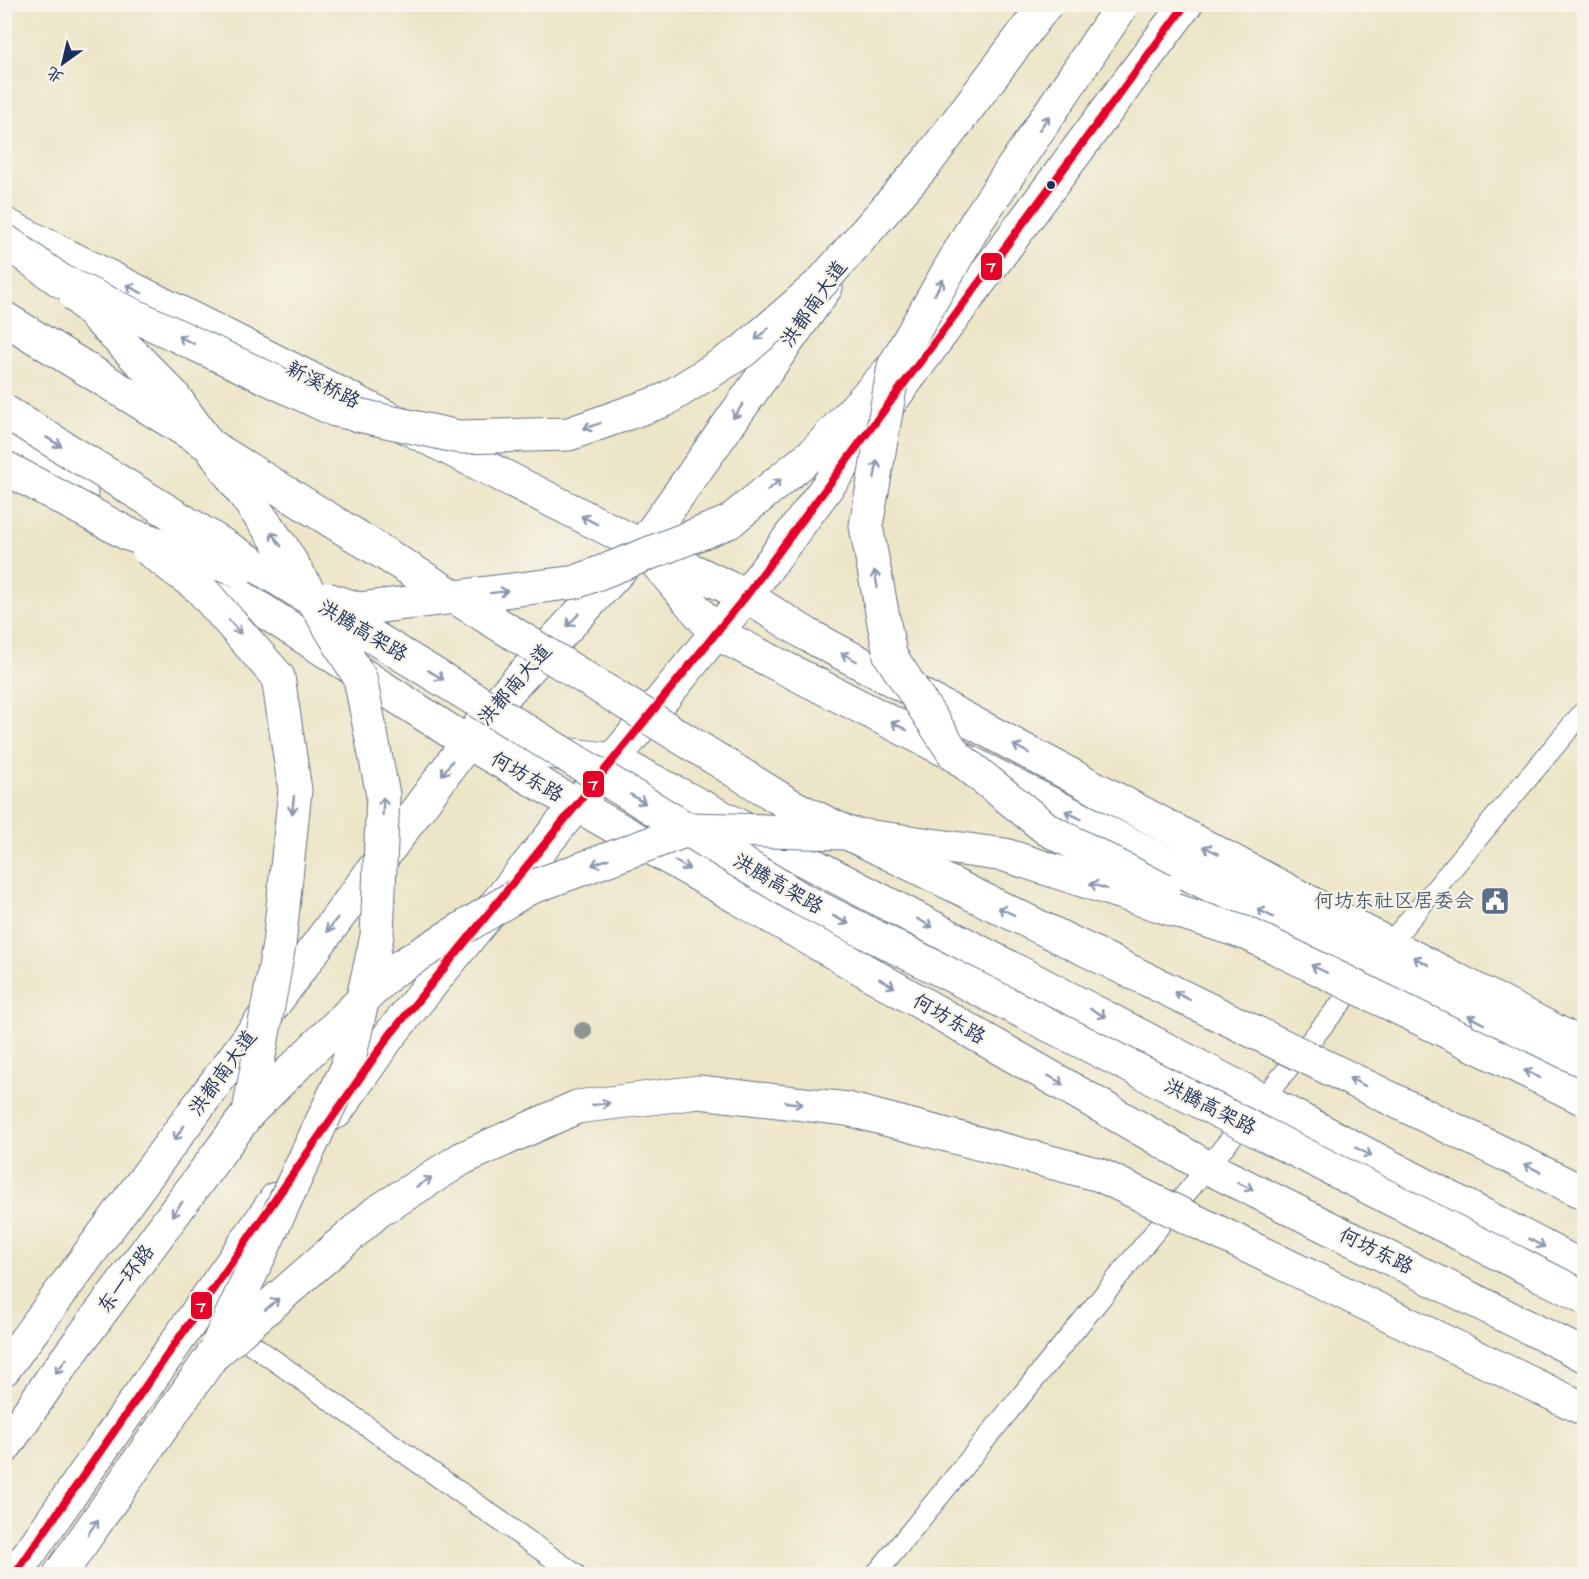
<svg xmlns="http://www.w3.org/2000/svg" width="1589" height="1579" viewBox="0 0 1589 1579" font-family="'Architects Daughter','LXGW WenKai TC',sans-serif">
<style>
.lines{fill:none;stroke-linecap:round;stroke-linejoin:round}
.lane-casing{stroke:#646f83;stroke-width:22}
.street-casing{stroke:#646f83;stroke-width:35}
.secondary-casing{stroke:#646f83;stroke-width:35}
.primary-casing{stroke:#646f83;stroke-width:35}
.highway-casing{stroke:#646f83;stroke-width:35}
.lane{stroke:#fff;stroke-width:20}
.street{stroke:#fff;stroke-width:33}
.secondary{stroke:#fff;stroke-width:33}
.primary{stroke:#fff;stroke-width:33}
.highway{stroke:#fff;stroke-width:33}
.highway-bridge-casing{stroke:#646f83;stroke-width:35;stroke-linecap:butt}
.highway-bridge{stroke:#fff;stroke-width:33}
.bus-1-casing{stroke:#f7f3e8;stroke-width:12}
.bus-1{stroke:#e4002b;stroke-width:8}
.tree{fill:#8e9690}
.oneway{stroke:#8d97ae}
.bus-dot{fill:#1b2f5e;stroke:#f7f3e8;stroke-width:2}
.labels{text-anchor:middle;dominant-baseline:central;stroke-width:4.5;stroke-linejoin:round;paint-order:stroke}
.street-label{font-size:20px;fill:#1b2f5e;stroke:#f7f3e8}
.service-label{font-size:20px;fill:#4e5e75;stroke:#f7f3e8;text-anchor:end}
.line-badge{stroke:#f7f3e8;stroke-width:2}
.badge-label{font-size:16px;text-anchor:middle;font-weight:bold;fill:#fff}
</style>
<rect width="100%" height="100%" fill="#f7f3e8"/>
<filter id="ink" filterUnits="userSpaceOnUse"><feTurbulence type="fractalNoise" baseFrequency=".0167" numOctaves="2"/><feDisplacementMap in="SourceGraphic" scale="12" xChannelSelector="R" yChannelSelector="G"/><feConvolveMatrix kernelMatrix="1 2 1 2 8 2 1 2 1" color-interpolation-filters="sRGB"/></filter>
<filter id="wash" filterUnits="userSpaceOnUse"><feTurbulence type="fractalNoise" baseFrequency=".008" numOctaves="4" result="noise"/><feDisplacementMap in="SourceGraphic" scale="24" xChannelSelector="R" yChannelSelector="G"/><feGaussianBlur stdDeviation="1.35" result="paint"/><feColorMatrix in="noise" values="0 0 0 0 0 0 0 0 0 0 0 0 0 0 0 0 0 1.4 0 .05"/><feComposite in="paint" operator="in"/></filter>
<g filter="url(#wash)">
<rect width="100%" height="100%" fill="#ece5c7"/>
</g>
<g filter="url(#ink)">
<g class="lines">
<g class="lane-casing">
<g id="lane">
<polyline points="1384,950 1584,711"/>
<polyline points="230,1329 575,1574"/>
<polyline points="876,1574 1360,980"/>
</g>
</g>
<g class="street-casing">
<g id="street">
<polyline points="642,546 746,596 808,635 1388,944 1584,1046"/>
<polyline points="467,742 1207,1167 1584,1355"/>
</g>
</g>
<g class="secondary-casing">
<g id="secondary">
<polyline points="4,224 642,546 716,633 1584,1076"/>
<polyline points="4,445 81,494"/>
<polyline points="178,556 467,742 613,760 1584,1268"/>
</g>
</g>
<g class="primary-casing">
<g id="primary">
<polyline points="336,1112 389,1036 746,596 1186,4"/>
<polyline points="4,1369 495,705 642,546 826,287"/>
<polyline points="15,1574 276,1199"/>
</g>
</g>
<g class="highway-casing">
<g id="highway">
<polyline points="729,522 815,452 894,366"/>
<polyline points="4,1448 50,1381 249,1112"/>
<polyline points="60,1574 212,1356"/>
</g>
</g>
<use href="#lane" class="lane"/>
<use href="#street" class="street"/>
<use href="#secondary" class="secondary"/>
<use href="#primary" class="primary"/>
<use href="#highway" class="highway"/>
<g class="highway-bridge-casing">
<g id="highway-bridge">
<polyline points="1123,4 977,221 894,366 866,526 890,655 955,755 1047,829 1163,890"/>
<polyline points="4,240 61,281 335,410 459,437 569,434 665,400 743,351 821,283 927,162 1046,4"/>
<polyline points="76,296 173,395 282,547 360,678 383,795 377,936 347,1068 218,1344"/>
<polyline points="4,318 792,806 1584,1193"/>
<polyline points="4,411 801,899 1584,1297"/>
<polyline points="4,467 128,534 238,570"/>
<polyline points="148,549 200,588 278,677 295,790 279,945 249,1112"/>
<polyline points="327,599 358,609 576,582 729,522"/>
<polyline points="249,1112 391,972 527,889 690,829 844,833 1005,855 1248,934 1584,1099"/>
<polyline points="212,1356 377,1212 463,1158 577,1107 699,1092 847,1109 1100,1175 1584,1409"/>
</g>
</g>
<use href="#highway-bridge" class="highway-bridge"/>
<g class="bus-1-casing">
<polyline id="bus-1" points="15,1574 389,1036 746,596 1186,4"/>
</g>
<use href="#bus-1" class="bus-1"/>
</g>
<circle class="tree" cx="583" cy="1031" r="9"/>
<defs><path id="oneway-shaft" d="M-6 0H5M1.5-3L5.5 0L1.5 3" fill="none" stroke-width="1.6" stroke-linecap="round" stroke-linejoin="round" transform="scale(1.5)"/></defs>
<g class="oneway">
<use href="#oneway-shaft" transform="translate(1044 123) rotate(-56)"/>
<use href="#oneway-shaft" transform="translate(939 287) rotate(-60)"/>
<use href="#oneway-shaft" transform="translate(134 289) rotate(-153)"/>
<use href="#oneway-shaft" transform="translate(762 334) rotate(139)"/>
<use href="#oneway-shaft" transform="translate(186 340) rotate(-155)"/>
<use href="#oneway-shaft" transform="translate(738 411) rotate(125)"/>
<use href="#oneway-shaft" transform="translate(592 426) rotate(161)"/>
<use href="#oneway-shaft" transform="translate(54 442) rotate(31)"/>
<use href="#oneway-shaft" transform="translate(876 469) rotate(-80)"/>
<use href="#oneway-shaft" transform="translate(774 485) rotate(-39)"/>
<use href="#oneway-shaft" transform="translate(589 520) rotate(-153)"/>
<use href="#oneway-shaft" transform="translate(276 539) rotate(-126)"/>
<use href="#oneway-shaft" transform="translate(876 579) rotate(-100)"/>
<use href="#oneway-shaft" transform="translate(499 592) rotate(-7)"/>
<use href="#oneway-shaft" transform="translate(573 620) rotate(133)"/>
<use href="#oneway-shaft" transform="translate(235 627) rotate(49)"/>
<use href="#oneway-shaft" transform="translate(849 657) rotate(-152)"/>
<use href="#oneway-shaft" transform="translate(436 675) rotate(31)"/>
<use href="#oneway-shaft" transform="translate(899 726) rotate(-153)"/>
<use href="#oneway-shaft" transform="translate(1021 749) rotate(-152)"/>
<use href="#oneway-shaft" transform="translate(447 768) rotate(126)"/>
<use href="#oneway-shaft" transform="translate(638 799) rotate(31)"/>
<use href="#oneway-shaft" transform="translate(293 805) rotate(96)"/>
<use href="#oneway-shaft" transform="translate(383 806) rotate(-88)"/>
<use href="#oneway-shaft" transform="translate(1073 815) rotate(-153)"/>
<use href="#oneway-shaft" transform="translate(1211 850) rotate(-152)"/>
<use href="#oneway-shaft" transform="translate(600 862) rotate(160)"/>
<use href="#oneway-shaft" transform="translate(682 865) rotate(30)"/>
<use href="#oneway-shaft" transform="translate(1098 886) rotate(-162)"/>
<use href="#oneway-shaft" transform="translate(1006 911) rotate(-154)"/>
<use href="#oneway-shaft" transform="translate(1265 913) rotate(-153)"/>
<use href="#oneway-shaft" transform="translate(841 920) rotate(27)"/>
<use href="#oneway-shaft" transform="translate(925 923) rotate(28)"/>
<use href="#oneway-shaft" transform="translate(332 925) rotate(126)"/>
<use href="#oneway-shaft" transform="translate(1421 961) rotate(-153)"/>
<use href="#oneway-shaft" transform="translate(1319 969) rotate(-154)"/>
<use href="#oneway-shaft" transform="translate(887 983) rotate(30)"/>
<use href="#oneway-shaft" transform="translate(1182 996) rotate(-154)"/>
<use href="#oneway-shaft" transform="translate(1098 1013) rotate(28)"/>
<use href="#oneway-shaft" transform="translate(1476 1020) rotate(-153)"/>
<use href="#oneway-shaft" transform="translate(1532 1074) rotate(-154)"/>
<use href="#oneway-shaft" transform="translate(1056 1080) rotate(30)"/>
<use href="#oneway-shaft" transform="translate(1357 1082) rotate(-154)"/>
<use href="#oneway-shaft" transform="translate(794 1103) rotate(6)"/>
<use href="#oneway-shaft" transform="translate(601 1104) rotate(-7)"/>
<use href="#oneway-shaft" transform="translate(179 1133) rotate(126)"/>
<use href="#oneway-shaft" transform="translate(1364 1152) rotate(28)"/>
<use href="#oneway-shaft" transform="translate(1532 1168) rotate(-154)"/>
<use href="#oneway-shaft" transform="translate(424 1182) rotate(-32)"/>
<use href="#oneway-shaft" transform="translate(1245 1186) rotate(26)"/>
<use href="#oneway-shaft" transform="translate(177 1209) rotate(127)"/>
<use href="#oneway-shaft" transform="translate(1537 1243) rotate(28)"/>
<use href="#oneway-shaft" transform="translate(272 1304) rotate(-41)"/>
<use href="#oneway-shaft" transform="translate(61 1366) rotate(127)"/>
<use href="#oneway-shaft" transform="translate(93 1527) rotate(-55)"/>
</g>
</g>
<defs>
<g id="civic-square" transform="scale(1.5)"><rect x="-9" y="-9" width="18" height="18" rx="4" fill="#5c6f8a" stroke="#f7f3e8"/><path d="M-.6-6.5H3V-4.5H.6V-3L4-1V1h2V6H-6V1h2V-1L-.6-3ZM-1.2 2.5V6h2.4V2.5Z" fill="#fff"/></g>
</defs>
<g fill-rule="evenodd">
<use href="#civic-square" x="1495" y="901"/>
</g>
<circle class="bus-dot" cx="1051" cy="185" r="5"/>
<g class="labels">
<g class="street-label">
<text transform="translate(814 304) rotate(-55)">洪都南大道</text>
<text transform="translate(323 385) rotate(27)">新溪桥路</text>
<text transform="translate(363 631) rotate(31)">洪腾高架路</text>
<text transform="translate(515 685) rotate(-49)">洪都南大道</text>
<text transform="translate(527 777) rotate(30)">何坊东路</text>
<text transform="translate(778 884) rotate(30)">洪腾高架路</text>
<text transform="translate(949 1019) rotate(30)">何坊东路</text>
<text transform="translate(223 1073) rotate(-54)">洪都南大道</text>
<text transform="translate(1210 1107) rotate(27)">洪腾高架路</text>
<text transform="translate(1376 1251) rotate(26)">何坊东路</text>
<text transform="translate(126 1279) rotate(-53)">东一环路</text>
</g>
<g class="service-label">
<text x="1474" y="901">何坊东社区居委会</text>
</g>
</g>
<g class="line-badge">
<rect x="980" y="252" width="23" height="29" rx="6" fill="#e4002b"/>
<rect x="582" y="770" width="23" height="28" rx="6" fill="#e4002b"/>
<rect x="190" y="1291" width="23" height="29" rx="6" fill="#e4002b"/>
</g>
<g class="badge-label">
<text x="991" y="272">7</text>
<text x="593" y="790">7</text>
<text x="201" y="1312">7</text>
</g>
<rect width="1589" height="1579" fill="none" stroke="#f7f3e8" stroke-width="24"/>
<g transform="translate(63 63) rotate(214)" stroke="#f7f3e8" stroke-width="4.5" paint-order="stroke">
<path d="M0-4.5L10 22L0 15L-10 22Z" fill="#1b2f5e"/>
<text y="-9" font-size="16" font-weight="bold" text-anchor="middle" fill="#1b2f5e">北</text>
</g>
</svg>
